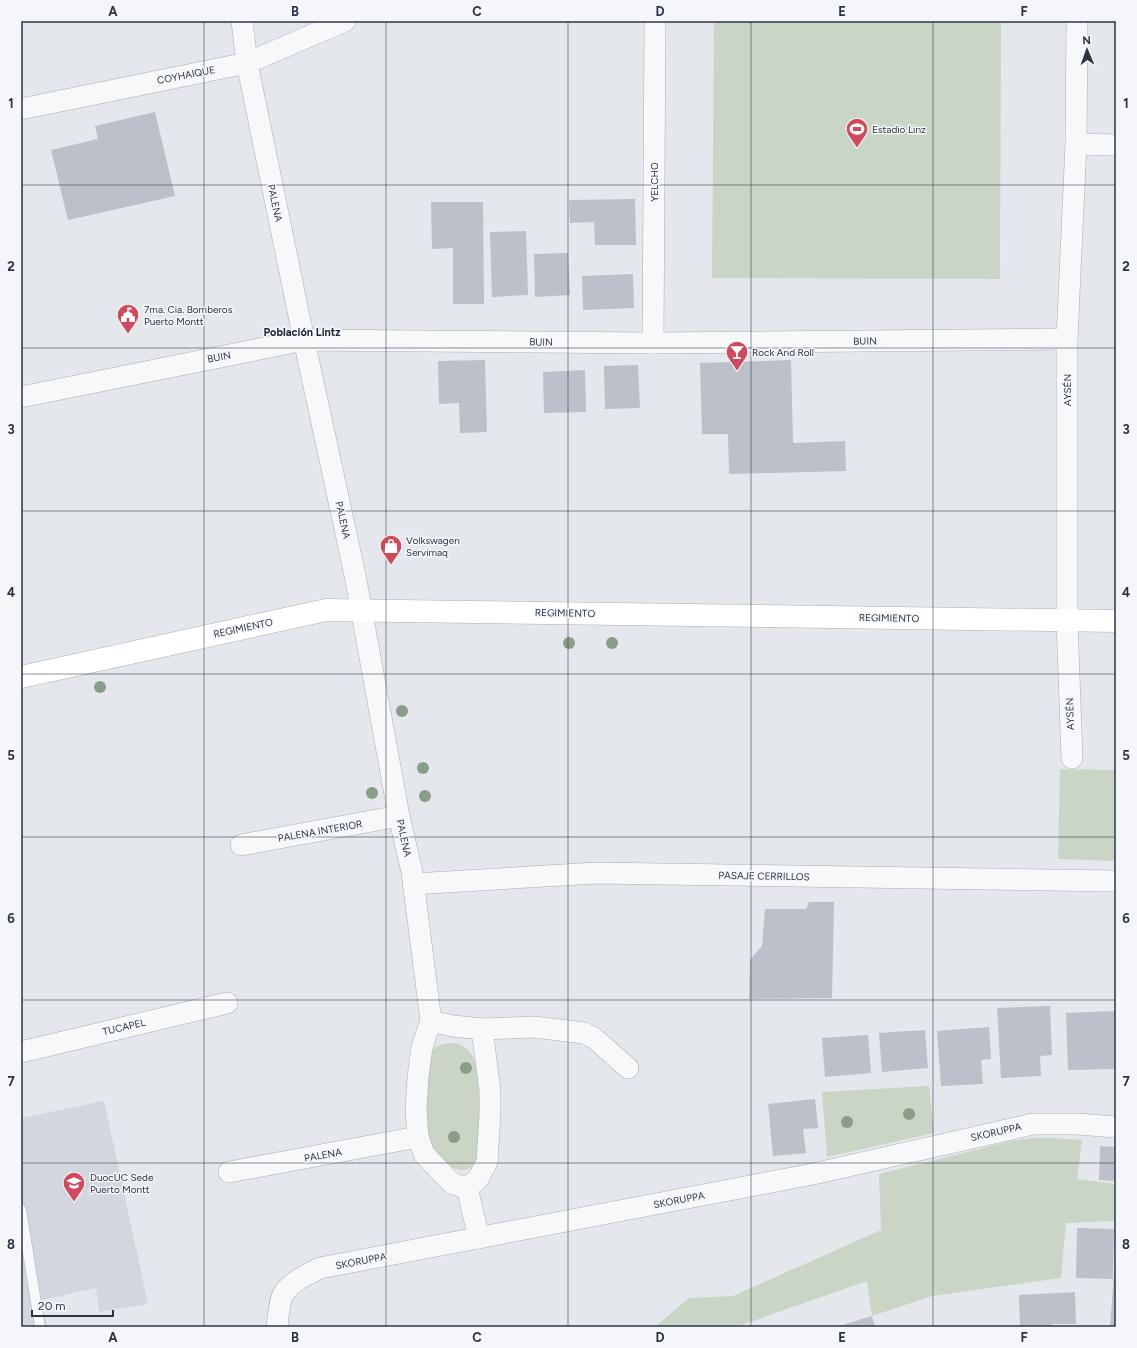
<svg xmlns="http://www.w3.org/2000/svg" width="1137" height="1348" viewBox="0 0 1137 1348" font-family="Figtree,sans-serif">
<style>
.built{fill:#d2d6de}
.green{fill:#c9d6c5}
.building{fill:#bbc0ca}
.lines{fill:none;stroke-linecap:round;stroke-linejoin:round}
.service-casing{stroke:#a9aeb7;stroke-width:11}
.minor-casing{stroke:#a9aeb7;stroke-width:22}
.secondary-casing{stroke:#a9aeb7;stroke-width:23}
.service{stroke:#f7f8fa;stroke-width:10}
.minor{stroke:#f7f8fa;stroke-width:21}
.secondary{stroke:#fff;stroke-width:22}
.tree{fill:#899d89}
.grid{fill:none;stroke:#2b3445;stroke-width:1;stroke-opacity:0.55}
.labels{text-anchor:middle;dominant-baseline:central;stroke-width:3;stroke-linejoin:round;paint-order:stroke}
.street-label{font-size:10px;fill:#2b3445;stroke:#f4f6f9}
.poi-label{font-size:10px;fill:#2b3445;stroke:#f4f6f9;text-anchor:start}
.neighbourhood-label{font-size:11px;font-weight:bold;fill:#1d2536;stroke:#f4f6f9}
.neatline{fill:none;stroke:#2b3445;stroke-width:1.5}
.grid-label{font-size:13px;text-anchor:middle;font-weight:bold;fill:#2b3445}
</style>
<rect width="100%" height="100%" fill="#e4e7ec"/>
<polygon class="built" points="104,1101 148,1304 99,1312 96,1288 42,1300 47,1327 21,1327 21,1118"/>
<g class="green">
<polygon points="714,21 1001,21 1000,279 712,278"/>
<polygon points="1060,769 1116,770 1116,861 1058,859"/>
<path d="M453 1043C469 1045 476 1059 479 1073 479 1092 479 1112 479 1131 480 1138 481 1146 479 1153 471 1183 444 1168 432 1149 424 1136 424 1062 433 1050 438 1044 446 1044 453 1043Z"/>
<polygon points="929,1086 934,1133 827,1157 822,1092"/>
<polygon points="1032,1138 1052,1138 1082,1140 1077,1179 1116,1184 1116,1221 1066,1223 1061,1278 932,1296 872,1316 867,1281 736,1327 655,1327 689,1298 733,1296 881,1230 879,1174 1011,1141"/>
</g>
<g class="building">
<polygon points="155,112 175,196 68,220 51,150 98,139 95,126"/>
<polygon points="635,199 636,245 595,245 594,222 570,223 569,200"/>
<polygon points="431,202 483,202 484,304 453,304 453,248 432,249"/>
<polygon points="526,231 528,295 492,297 490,232"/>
<polygon points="568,253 570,295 535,297 534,254"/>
<polygon points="633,274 634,308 583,310 582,276"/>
<polygon points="485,360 487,432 460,433 459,403 439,404 438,361"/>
<polygon points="791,360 793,443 845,441 846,471 729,474 728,434 702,434 700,363"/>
<polygon points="638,365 640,408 605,409 604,366"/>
<polygon points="585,370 586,412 544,413 543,372"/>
<polygon points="809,902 834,902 832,998 749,999 750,960 762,946 765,909 806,909"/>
<polygon points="1050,1006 1052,1055 1040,1056 1041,1076 1001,1078 997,1008"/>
<polygon points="1116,1011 1116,1069 1068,1070 1066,1013"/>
<polygon points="989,1027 991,1059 981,1060 983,1084 941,1086 937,1031"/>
<polygon points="925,1030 928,1068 882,1072 879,1033"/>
<polygon points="868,1035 871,1073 825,1077 822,1038"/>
<polygon points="815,1099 818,1128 803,1129 806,1153 773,1156 768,1104"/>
<polygon points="1100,1146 1116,1147 1116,1181 1099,1180"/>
<polygon points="1077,1228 1114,1229 1113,1279 1076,1278"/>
<polygon points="1115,1261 1116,1261 1116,1327 1110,1327"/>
<polygon points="1075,1292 1076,1324 1052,1324 1052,1327 1020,1327 1019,1295"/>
<polygon points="872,1316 875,1327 836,1327"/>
</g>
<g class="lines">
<g class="service-casing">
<polyline id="service" points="21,1209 40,1327"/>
</g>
<g class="minor-casing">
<g id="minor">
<polyline points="242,21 247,63 304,340 355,575 399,816 412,872 431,1021 422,1047 418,1077 416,1111 418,1137 424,1154 437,1168 453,1184 467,1188"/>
<polyline points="21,109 247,63 345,21"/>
<polyline points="1076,144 1116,145"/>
<polyline points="653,343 655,21"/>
<polyline points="21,397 304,340 653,343 1067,339"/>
<polyline points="1072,758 1067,620 1067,339 1076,144 1077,21"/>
<polyline points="241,845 399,816"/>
<polyline points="413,884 596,873 1116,881"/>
<polyline points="431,1021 453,1026 482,1029 490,1091 490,1114 487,1162 478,1179 467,1188"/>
<polyline points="482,1029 534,1027 584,1033 594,1038 628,1068"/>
<polyline points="21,1052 227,1003"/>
<polyline points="229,1172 418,1137"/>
<polyline points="467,1188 479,1238"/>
<path d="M277 1327C278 1319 279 1300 284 1293 292 1281 307 1275 320 1268L813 1174 1033 1124H1077L1116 1127"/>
</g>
</g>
<g class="secondary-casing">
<polyline id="secondary" points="21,677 326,610 1116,621"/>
</g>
<use href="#service" class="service"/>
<use href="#minor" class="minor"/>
<use href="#secondary" class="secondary"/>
</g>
<g class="tree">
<circle cx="569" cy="643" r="6"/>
<circle cx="612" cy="643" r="6"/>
<circle cx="100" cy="687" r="6"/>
<circle cx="402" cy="711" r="6"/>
<circle cx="423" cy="768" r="6"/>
<circle cx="372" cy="793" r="6"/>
<circle cx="425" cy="796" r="6"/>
<circle cx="466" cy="1068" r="6"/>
<circle cx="909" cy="1114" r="6"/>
<circle cx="847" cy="1122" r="6"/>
<circle cx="454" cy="1137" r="6"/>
</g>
<path class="grid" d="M204 21V1327M386 21V1327M568 21V1327M751 21V1327M933 21V1327M21 185H1116M21 348H1116M21 511H1116M21 674H1116M21 837H1116M21 1000H1116M21 1163H1116"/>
<defs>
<g id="stadium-pin" transform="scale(1.15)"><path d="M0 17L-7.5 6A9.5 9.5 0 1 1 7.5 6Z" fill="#d1495b" stroke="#f4f6f9"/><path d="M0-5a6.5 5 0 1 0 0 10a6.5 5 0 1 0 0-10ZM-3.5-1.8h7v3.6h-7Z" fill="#fff"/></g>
<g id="civic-pin" transform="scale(1.15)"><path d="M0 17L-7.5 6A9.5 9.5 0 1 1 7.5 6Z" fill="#d1495b" stroke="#f4f6f9"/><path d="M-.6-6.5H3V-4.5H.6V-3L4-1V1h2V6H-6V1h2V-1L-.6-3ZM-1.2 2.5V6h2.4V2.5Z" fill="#fff"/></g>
<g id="bar-pin" transform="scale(1.15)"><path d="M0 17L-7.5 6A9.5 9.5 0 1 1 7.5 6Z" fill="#d1495b" stroke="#f4f6f9"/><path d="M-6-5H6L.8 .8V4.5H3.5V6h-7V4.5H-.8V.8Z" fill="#fff"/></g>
<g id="shop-pin" transform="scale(1.15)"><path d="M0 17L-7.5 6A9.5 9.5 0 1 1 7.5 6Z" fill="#d1495b" stroke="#f4f6f9"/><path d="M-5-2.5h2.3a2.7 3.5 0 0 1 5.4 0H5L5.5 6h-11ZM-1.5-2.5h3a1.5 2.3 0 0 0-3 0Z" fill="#fff"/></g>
<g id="university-pin" transform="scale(1.15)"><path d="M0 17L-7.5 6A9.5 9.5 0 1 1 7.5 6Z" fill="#d1495b" stroke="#f4f6f9"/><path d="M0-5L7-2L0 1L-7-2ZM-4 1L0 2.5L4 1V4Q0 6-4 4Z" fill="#fff"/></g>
</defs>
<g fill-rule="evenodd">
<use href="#stadium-pin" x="857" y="129"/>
<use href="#civic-pin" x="128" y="315"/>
<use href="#bar-pin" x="737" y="352"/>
<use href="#shop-pin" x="391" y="546"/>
<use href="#university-pin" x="74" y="1183"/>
</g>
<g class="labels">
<g class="street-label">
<text transform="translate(186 75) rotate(-11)">COYHAIQUE</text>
<text transform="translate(654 182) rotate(-90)">YELCHO</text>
<text transform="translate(275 203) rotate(78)">PALENA</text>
<text transform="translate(865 341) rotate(-1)">BUIN</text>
<text transform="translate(541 342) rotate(1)">BUIN</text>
<text transform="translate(219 357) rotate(-11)">BUIN</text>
<text transform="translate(1067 390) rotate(-90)">AYSÉN</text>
<text transform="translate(343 520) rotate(78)">PALENA</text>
<text transform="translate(565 613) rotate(1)">REGIMIENTO</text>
<text transform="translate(889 618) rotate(1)">REGIMIENTO</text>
<text transform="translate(243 628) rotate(-12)">REGIMIENTO</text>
<text transform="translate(1070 714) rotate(-92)">AYSÉN</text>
<text transform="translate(320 831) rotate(-10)">PALENA INTERIOR</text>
<text transform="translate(404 838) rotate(78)">PALENA</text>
<text transform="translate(764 876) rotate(1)">PASAJE CERRILLOS</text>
<text transform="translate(124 1027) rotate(-13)">TUCAPEL</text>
<text transform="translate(996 1132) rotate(-13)">SKORUPPA</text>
<text transform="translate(323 1155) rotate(-10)">PALENA</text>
<text transform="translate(679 1200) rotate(-11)">SKORUPPA</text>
<text transform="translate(361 1261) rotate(-11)">SKORUPPA</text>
</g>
<g class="poi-label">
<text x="872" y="129">Estadio Linz</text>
<text x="144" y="309">7ma. Cia. Bomberos<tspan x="144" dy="12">Puerto Montt</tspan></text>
<text x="752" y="352">Rock And Roll</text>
<text x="406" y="540">Volkswagen<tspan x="406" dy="12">Servimaq</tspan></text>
<text x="90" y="1177">DuocUC Sede<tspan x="90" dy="12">Puerto Montt</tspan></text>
</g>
<g class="neighbourhood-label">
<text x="302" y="332">Población Lintz</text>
</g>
</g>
<rect width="1137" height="1348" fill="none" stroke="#f4f6f9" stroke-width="44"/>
<g transform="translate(1087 50) rotate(358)" stroke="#f4f6f9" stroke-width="3" paint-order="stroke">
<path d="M0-3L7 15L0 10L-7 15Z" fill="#2b3445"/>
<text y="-6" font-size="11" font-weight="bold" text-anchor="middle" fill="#2b3445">N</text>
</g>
<path d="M32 1310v6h81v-6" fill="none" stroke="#2b3445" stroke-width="2"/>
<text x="38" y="1310" font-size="12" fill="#2b3445" stroke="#f4f6f9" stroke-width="3" paint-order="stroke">20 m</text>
<rect x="22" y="22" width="1093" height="1304" class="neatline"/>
<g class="grid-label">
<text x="113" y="16">A</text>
<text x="295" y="16">B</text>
<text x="477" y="16">C</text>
<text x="660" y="16">D</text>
<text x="842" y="16">E</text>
<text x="1024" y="16">F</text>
<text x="11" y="108">1</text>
<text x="1126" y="108">1</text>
<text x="11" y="271">2</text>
<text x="1126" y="271">2</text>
<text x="11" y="434">3</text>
<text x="1126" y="434">3</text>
<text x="11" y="597">4</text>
<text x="1126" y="597">4</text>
<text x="11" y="760">5</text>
<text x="1126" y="760">5</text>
<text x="11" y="923">6</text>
<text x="1126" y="923">6</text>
<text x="11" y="1086">7</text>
<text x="1126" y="1086">7</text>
<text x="11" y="1249">8</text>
<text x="1126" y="1249">8</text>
<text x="113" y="1342">A</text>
<text x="295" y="1342">B</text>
<text x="477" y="1342">C</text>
<text x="660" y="1342">D</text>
<text x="842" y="1342">E</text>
<text x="1024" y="1342">F</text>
</g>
</svg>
